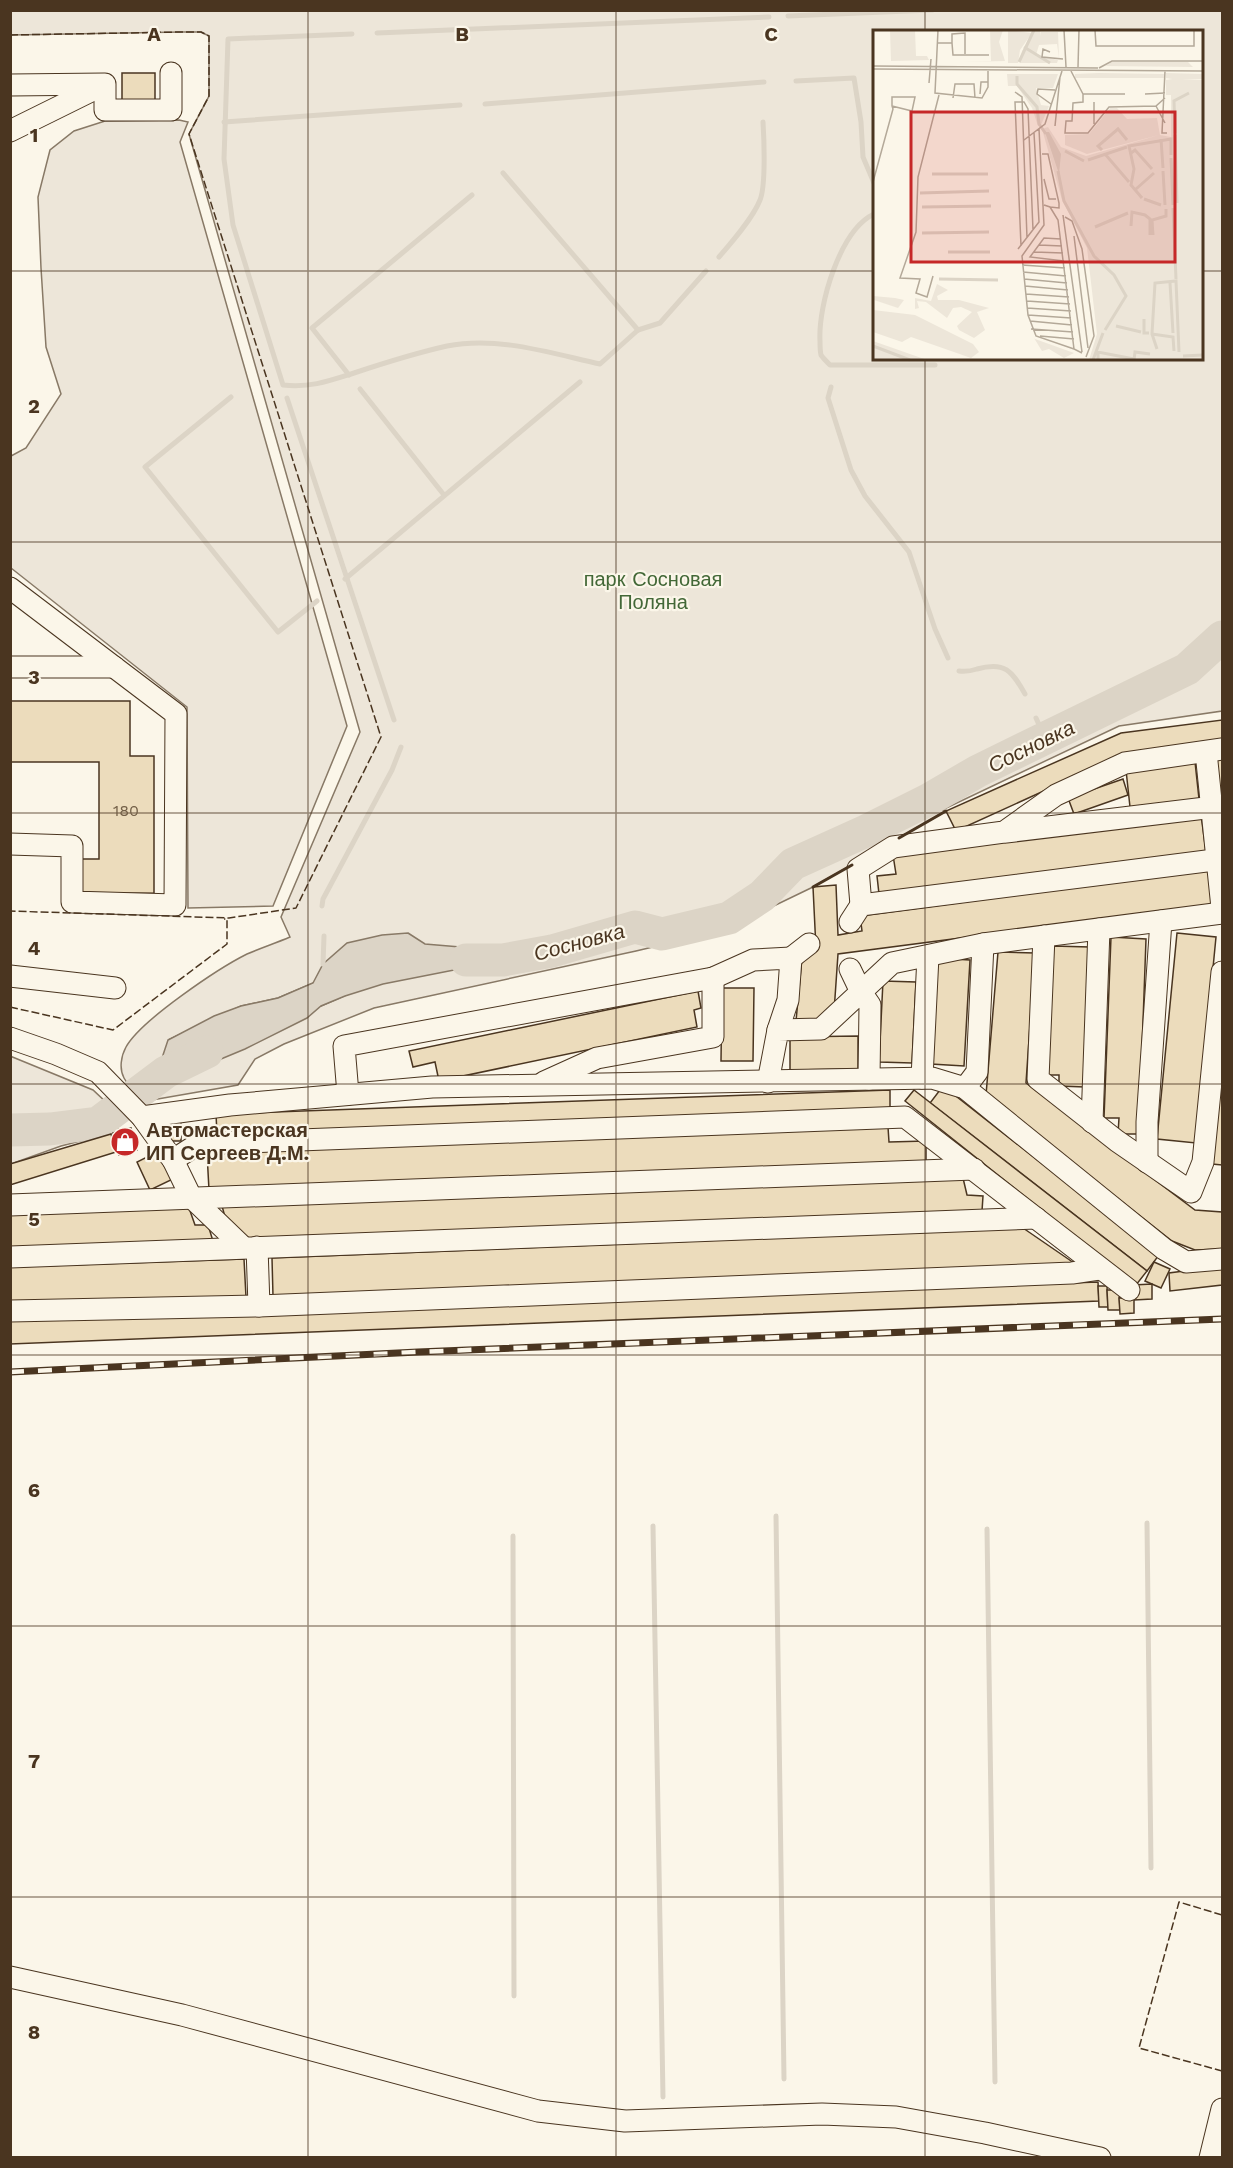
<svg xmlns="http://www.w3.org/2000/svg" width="1233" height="2168" viewBox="0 0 1233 2168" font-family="'Work Sans',sans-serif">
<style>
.green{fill:#ede6d9;stroke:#887966;stroke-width:1.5;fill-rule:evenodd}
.water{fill:#dcd4c6;stroke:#887966;stroke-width:1.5}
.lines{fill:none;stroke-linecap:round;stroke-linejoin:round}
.stream{stroke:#dcd4c6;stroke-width:5}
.river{stroke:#dcd4c6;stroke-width:33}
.building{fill:#ecdcbc;stroke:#4a3520;stroke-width:1.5}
.minor-casing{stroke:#4a3520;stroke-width:23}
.minor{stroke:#fbf6e9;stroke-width:21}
.rail-casing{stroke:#4a3520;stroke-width:7}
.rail{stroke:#fbf6e9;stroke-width:4.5;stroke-dasharray:14;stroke-linecap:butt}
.fence{stroke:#4a3520;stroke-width:1.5;stroke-dasharray:8 3;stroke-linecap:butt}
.wall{stroke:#4a3520;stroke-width:3}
.grid{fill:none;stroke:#4a3520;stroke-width:1.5;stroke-opacity:0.55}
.labels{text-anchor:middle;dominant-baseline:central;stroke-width:4.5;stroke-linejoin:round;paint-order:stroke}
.number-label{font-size:16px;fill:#725f47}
.park-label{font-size:20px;fill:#436837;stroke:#fbf6e9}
.poi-label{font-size:20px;font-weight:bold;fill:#4a3520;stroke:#fbf6e9;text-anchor:start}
.water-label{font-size:21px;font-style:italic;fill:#4a3520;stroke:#fbf6e9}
.inset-river{fill:none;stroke:#dcd4c6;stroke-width:3}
.inset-road{fill:none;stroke:#b4a999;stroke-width:1.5}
.view{fill:#c62828;fill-opacity:0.15;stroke:#c62828;stroke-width:3}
.inset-edge{fill:none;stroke:#4a3520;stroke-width:3}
.grid-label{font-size:20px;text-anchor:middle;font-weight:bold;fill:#4a3520;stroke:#fbf6e9;stroke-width:4.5;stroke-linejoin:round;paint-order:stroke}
</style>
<rect width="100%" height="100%" fill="#fbf6e9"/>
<g class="green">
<path d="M10 11H1222V711L1119 726 942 810 946 811 813 887 724 930 636 951 374 1008 284 1044 255 1059 238 1085 152 1100C141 1098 130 1089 124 1078 119 1069 121 1056 126 1047 141 1020 219 968 247 954 261 948 276 943 290 937L281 917 360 732 189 134 209 96V36L201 32H182L11 35ZM874 32H1202V358H874ZM313 983 344 996 321 1006 168 1040 241 1006 278 998Z"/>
<polygon points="179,120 188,122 180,142 347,726 273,906 188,908 187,707 11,568 11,456 26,448 61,394 46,347 41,268 38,197 50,150 74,131 105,121"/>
<polygon points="10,1056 93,1090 109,1105 119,1131 61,1146 11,1164"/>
</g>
<polygon class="water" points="408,933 425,944 484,949 510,959 383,984 345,996 321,1006 307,1018 245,1049 185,1074 166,1072 161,1061 168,1040 214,1016 241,1006 278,998 313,983 323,964 347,943 382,935"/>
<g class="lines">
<g class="stream">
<polyline points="788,16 932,10"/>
<polyline points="377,33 769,17"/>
<path d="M352 34 228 39 224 159 233 225 283 385C310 388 329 381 354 373 384 363 416 353 447 346 498 336 550 353 600 364L638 330 660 323 706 271"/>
<polyline points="796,81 854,78 861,122 863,157 874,183"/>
<polyline points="485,104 764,82"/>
<polyline points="224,122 460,105"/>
<polyline points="503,173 638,330"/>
<path d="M874 214C840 230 818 305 820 341 820 345 820 351 821 355 823 358 827 362 830 365H935"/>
<path d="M719 257C732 242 753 218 760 200 766 186 764 138 763 122"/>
<polyline points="349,375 312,328 472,195"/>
<polyline points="831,387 828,398 851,470 865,496 909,552 935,629 948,658"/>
<polyline points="360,389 444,495"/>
<polyline points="231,397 145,467 278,632 317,601"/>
<polyline points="287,398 394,720"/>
<polyline points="345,579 580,382"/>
<path d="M959 671C966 672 971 671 977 669 1005 661 1012 671 1025 694"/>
<polyline points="1036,718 1045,738"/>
<polyline points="322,906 323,899 392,770 401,747"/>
<polyline points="323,964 324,936"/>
<polyline points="776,1516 784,2079"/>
<polyline points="1147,1523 1151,1868"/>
<polyline points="653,1526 663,2097"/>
<polyline points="987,1529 995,2082"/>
<polyline points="513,1536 514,1996"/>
</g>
<g class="river">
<polyline points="466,960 503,960 552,951 635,927 662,934 729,918 762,896 793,864 866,831 928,800 978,771 1187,669 1222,637"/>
<polyline points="10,1130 50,1129 98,1123 166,1072 207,1052"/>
</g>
</g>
<g class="building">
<polygon points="122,73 155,73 155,101 122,102"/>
<polygon points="10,701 130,701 130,756 154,756 154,893 82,894 82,859 99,859 99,762 10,762"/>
<polygon points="1222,720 1222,742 1125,754 956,831 946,811 1121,733"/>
<polygon points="1222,757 1222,798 1220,798 1214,759"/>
<polygon points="1195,762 1199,799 1130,807 1126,770"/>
<polygon points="1123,779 1128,795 1074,814 1068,798"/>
<polygon points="1201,815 1206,852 879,894 877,876 896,874 893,855"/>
<polygon points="1209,869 1214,905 838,954 834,1012 815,1024 796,1021 802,958 816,949 813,887 836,885 838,935 862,931 860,916"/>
<polygon points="1177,933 1216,937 1196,1143 1157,1139"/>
<polygon points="1111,937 1146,939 1139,1134 1118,1134 1119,1118 1104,1118"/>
<polygon points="1052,946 1090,947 1085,1087 1059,1086 1059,1075 1047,1075"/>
<polygon points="998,952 1035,953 1026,1083 1195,1210 1222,1212 1222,1249 1195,1250 1172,1241 986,1095"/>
<polygon points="937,958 970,960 964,1066 931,1064"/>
<polygon points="883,981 916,982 912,1063 879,1062"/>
<polygon points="722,988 754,988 753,1061 721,1061"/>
<polygon points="698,991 701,1008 694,1010 697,1027 439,1081 435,1062 413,1067 409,1051"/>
<polygon points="858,1036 858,1069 790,1070 790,1037"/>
<polygon points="1222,1056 1222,1165 1212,1164"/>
<polygon points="943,1086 1159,1255 1147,1271 930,1103"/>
<polygon points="890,1090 890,1109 217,1134 216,1114"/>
<polygon points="914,1090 1147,1271 1136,1285 905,1101"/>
<polygon points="161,1121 181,1121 181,1141 162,1141"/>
<polygon points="888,1127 889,1142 926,1141 926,1162 209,1190 207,1153"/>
<polygon points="131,1128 137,1150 119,1155 113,1133"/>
<polygon points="111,1134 116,1152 10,1185 10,1164"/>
<polygon points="159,1151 173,1179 150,1190 137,1162"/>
<polygon points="963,1178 967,1195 983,1196 982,1211 247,1239 225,1217 222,1206"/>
<polygon points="189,1208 195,1225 208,1225 213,1241 10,1250 10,1215"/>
<polygon points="1023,1228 1074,1263 273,1296 272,1258"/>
<polygon points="244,1259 246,1297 10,1303 10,1267"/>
<polygon points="1154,1262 1170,1269 1161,1288 1145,1281"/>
<polygon points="1222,1266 1222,1285 1170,1291 1169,1273"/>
<polygon points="1098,1282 1099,1301 10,1344 10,1321"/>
<polygon points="1152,1284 1152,1299 1134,1300 1133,1285"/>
<polygon points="1098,1286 1107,1286 1108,1307 1099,1307"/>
<polygon points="1107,1290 1119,1290 1120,1310 1108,1310"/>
<polygon points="1119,1298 1134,1298 1134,1313 1120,1314"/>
</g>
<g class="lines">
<g class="minor-casing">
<g id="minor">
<polyline points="10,85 105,84 105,110 171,110 171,73"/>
<polyline points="10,131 101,86"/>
<polyline points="10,588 176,714 175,905 72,902 72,846 10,844"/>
<polyline points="10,667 114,667"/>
<polyline points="1206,752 1222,908"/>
<polyline points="1006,832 1222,806"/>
<polyline points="861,905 858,869 893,847 1004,832 1056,795 1125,763 1222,749"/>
<polyline points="850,922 861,905 1222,859"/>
<polyline points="1044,936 1038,1079 1117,1141 1191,1192 1203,1162 1222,972"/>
<polyline points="791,958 809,944"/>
<polyline points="850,969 861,992 870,1005 869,1079"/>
<polyline points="10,976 115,988"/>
<polyline points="10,1038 56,1054 98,1072 142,1117 173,1160 191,1197 243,1247"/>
<polyline points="922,1078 928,956"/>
<polyline points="544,1082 597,1058 713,1037 713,978"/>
<polyline points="768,1082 778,1030 821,1029 892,963 983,944 1222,913"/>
<polyline points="965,1088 977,1072 983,944"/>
<polyline points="348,1094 344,1046 713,978 753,960 791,958 788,1000 778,1030"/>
<polyline points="142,1117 230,1105 432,1087 932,1078 965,1088 1164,1249 1186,1262 1222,1259"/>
<polyline points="1092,1122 1099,929"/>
<polyline points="173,1160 198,1144 905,1117 1129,1290"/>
<polyline points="1147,1162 1147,1122 1161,921"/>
<polyline points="10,1205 974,1169"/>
<polyline points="257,1247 259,1306"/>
<polyline points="10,1257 1036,1218"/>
<polyline points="10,1311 259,1306 1072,1273 1099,1269"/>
<polyline points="10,1977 182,2015 538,2111 625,2121 822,2114 896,2117 985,2133 1100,2158"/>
<polyline points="1210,2158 1222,2109"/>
</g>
</g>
<use href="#minor" class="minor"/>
<g class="rail-casing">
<polyline id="rail" points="10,1372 418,1352 1222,1319"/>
</g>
<use href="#rail" class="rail"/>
<g class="fence">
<polyline points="10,35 182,32 201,32 209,36 209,96 189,134 381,737 296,908 229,918 10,911"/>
<polyline points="10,1007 113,1030 227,944 227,919 224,919"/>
<polyline points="1222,1915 1179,1902 1139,2048 1222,2071"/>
</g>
<g class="wall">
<polyline points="899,838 946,811"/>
<polyline points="813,887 852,865"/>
</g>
</g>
<path class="grid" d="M308 10V2158M616 10V2158M925 10V32M10 271H874M1202 271H1222M925 358V2158M10 542H1222M10 813H1222M10 1084H1222M10 1355H1222M10 1626H1222M10 1897H1222"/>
<defs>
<g id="shop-disc" transform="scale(1.5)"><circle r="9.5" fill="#c62828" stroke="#fbf6e9"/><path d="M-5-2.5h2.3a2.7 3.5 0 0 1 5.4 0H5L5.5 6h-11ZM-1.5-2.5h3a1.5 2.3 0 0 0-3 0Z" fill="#fff"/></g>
</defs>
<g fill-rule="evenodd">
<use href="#shop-disc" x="125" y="1142"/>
</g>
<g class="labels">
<g class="number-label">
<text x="126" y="810">180</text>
</g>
<g class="park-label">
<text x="653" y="579">парк Сосновая<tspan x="653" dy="23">Поляна</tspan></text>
</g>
<g class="poi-label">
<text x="146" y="1130">Автомастерская<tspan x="146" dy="23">ИП Сергеев Д.М.</tspan></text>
</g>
<g class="water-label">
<text transform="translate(1031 746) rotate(-26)">Сосновка</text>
<text transform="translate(579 942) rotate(-15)">Сосновка</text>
</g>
</g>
<g transform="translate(873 30)">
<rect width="330" height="330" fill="#fbf6e9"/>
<path d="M17 0H42L43 26H54L56 30 18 31ZM117 0H130L126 12 132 31 89 32 118 31ZM135 0 159 3 147 20 145 33H135ZM161 0H167L168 6V2H185L186 28 184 14 166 15 163 25 185 30 184 33H147L149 21ZM239 32H315L320 37 232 36ZM293 43 330 44V49H309L330 50V330H216L224 304 214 218 189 170 169 99 175 97 188 117 213 126 286 105 214 124 192 115V105L216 104 237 78H244L254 89 284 88 287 105 298 107V65H293V50L299 49 293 48ZM134 44H185L180 58H163L168 75 176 76 168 95 165 96 159 78 144 56H135ZM202 44 226 43 291 44V48H202ZM64 254 75 260 64 266 65 270H86L116 278 104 282 112 300 101 308 86 300 84 296 99 282 88 277 80 278 74 288 53 272 44 271 46 278 42 279V268L58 271ZM0 266 22 268 31 270 25 278 1 270ZM0 280 42 285 100 314 106 322 98 328 38 307 29 312 0 302ZM161 308 162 309 201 323 191 328 176 319 169 321ZM0 311 54 330H0Z" fill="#ede6d9"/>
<path d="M172 102H176L188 124 186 144Z" fill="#dcd4c6"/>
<path class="inset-river" d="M151 17 177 33M146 32 161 0M144 46V54L164 77 166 94 173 104M302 103 301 71 316 63M302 105 304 173M288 109 290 138M229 120 225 116 245 99 254 110M192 121 211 131M232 124 256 152M257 124 262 120 279 139M298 128 300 175M215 130 254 117M185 141 191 171 221 226 241 245 253 266 232 300M290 141 292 175M59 144H115M263 159 281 143M47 163 116 161M269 168 258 155 261 139 256 116 298 109V125M271 169 288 175M49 177 118 176M300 178 303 249M258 196 259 182 272 185 277 189V205M222 197 255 183M49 203 116 202M280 205 279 190 293 186V179M75 222H117M66 249 125 250M297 253 300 303M271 289V303H276M243 296 268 302M279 304 300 307 301 321M0 316 37 330M284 319 279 304 282 253 303 251 306 322M310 326 330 325M220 330 230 303M225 330V322L261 329M261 330 262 322 277 324"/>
<path class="inset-road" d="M65 0 62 63 109 68 115 57V41M191 0 193 37M222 0 223 16H321V0M65 13H79L80 25H116M79 13V4L92 3V24M177 22 170 19 169 27 190 29M0 36 225 38M205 37 206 0M226 38 239 31H330M0 39 330 41M198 41 210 64H252M292 41 289 103H294M56 53 58 29M142 62 149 67 154 208M107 64 108 52H115M210 64V72L200 73 199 91H193L192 103H215L236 77 283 76 292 68M272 64 292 63M80 68 82 54H101L102 68M221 72V94M178 74 164 64 165 59 182 60M283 76 292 93M182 96 187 47M166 99 171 195 149 226 155 285 163 306 201 319M151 110 172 94 189 41M169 124H175L186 173V178L177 177M171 149 176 169H183M0 152 20 79 19 76V67H42L39 81 19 76M171 175 177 177 185 190 201 319 209 323M190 185 209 322M192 187 199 191 209 219 221 306 213 327M201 206 215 318M188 209 171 208 157 227 191 231M166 215 189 216M148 216 142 72H151L155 79 160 200M145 219 166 192 161 103M161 222 190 223M149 235 192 238M150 242 193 246M60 246 54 267 43 263 47 249 27 248 43 202 45 147 66 65M151 249 194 253M152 256 195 260M153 264 196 267M154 271 197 274M154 278 198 281M155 285 198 288M157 291 199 295M158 299 200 302M167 306 201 309"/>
<path class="view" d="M38 82H302V232H38Z"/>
<rect width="330" height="330" class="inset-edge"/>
</g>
<g class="grid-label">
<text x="154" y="41">A</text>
<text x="462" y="41">B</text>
<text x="771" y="41">C</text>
<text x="34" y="142">1</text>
<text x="34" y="413">2</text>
<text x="34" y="684">3</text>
<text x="34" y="955">4</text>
<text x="34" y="1226">5</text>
<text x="34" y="1497">6</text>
<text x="34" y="1768">7</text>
<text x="34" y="2039">8</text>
</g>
<rect width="1233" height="2168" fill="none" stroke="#4a3520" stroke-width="24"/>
</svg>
